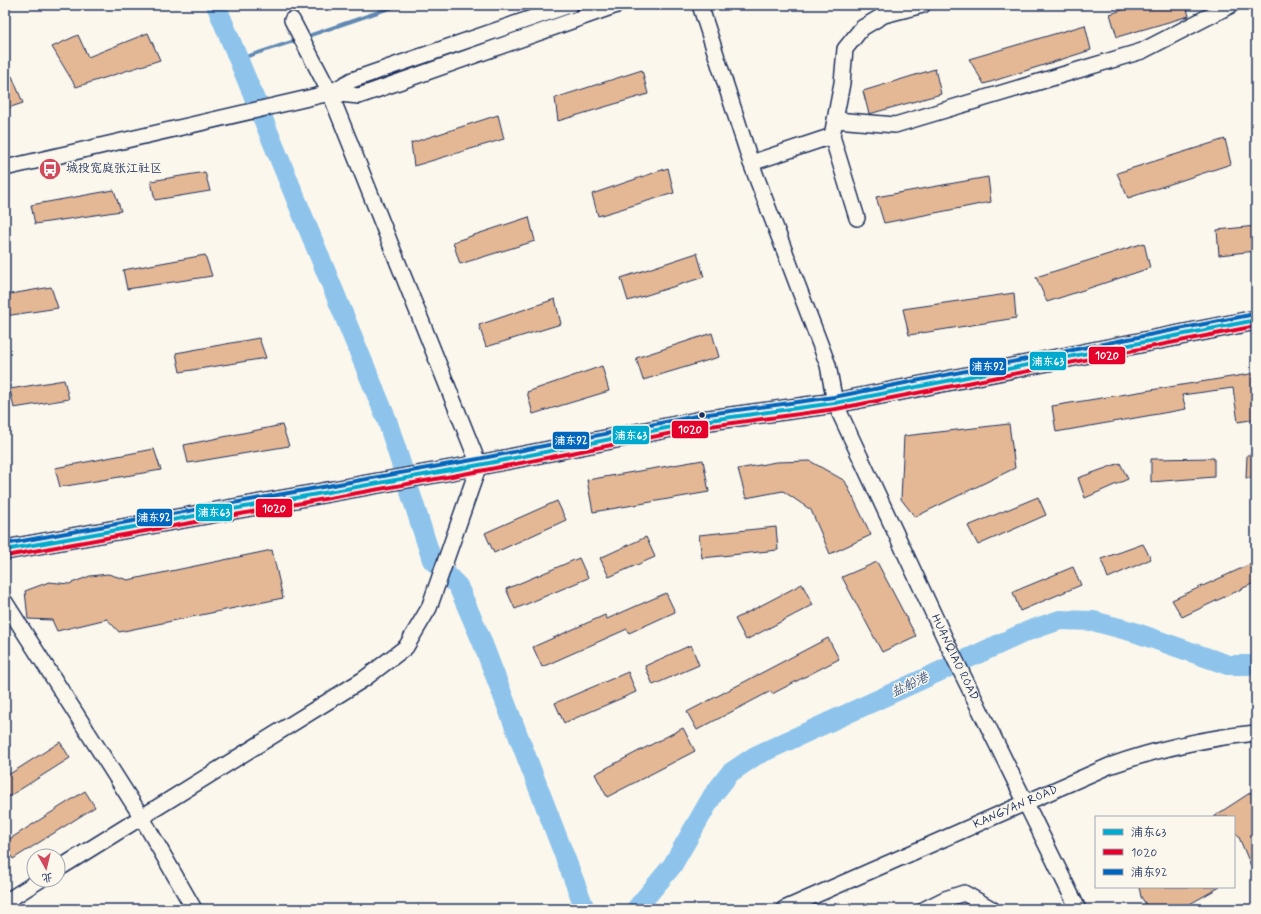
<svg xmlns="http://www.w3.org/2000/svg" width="1261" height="914" viewBox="0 0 1261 914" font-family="Mynerve,'LXGW WenKai TC',sans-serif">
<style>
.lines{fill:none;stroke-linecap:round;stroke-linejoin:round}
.stream{stroke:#6088b3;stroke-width:3.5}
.river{stroke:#8ec4ec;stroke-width:20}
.building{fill:#e5b895;stroke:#1b2f5e}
.minor-casing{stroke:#1b2f5e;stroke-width:18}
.major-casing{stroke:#1b2f5e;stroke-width:22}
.minor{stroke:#fbf7ec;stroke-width:15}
.major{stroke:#fbf7ec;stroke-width:19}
.bus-1-casing{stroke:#fbf7ec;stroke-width:7}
.bus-2-casing{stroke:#fbf7ec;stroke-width:7}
.bus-3-casing{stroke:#fbf7ec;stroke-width:7}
.bus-1{stroke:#00a9ce;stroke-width:4}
.bus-2{stroke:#e4002b;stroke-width:4}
.bus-3{stroke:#0065bd;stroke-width:4}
.bus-dot{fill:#1b2f5e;stroke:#fbf7ec;stroke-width:1.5}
.labels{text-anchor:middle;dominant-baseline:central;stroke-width:3;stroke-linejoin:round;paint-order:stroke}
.poi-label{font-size:12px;fill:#1b2f5e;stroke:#fbf7ec;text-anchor:start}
.street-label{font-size:12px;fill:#1b2f5e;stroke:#fbf7ec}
.water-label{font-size:13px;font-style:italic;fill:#385482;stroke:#fbf7ec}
.line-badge{stroke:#fbf7ec;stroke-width:1.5}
.badge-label{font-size:11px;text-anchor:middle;font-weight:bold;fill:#fff}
</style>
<rect width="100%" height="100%" fill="#fbf7ec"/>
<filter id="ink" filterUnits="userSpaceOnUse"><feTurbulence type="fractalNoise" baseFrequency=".025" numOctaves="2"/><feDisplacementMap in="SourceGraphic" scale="8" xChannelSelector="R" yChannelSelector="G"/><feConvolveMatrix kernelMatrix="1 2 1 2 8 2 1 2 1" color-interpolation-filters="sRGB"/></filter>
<g filter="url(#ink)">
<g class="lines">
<g class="stream">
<polyline points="305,37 399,5"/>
<polyline points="239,59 297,40"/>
</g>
<g class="river">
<polyline points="216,5 387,420 432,560 458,586 481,639 585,909"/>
<polyline points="636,909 672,866 713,795 730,773 755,756 1028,631 1060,620 1093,621 1134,632 1228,665 1256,665"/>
</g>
</g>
<g class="building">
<polygon points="1138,5 1186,5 1189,16 1117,37 1110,14"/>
<polygon points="1085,25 1091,50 984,84 969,59"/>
<polygon points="148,33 160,60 76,87 52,47 78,35 88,57"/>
<polygon points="935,69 941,94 869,114 863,91"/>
<polygon points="642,70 648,94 558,121 555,98"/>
<polygon points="12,76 23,103 5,109 5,79"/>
<polygon points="498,115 504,139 414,166 411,143"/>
<polygon points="1225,139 1231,164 1128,198 1117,173"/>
<polygon points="668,168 674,193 598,216 592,194"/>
<polygon points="205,172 210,191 155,200 151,181"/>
<polygon points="988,177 991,202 884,223 876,197"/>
<polygon points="114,190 121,211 35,224 31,205"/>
<polygon points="529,217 535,241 460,264 453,242"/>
<polygon points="1256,226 1256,251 1219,255 1217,230"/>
<polygon points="1144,243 1150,268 1047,302 1036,277"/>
<polygon points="697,253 704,277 628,301 621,278"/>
<polygon points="205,255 212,276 127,289 123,270"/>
<polygon points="51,287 58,308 5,316 5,295"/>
<polygon points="1014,293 1016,318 909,335 903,309"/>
<polygon points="555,299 561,324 486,347 479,325"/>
<polygon points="712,333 719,357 643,380 636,358"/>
<polygon points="259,338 266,358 180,372 176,353"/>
<polygon points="602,366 609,391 533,414 527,392"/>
<polygon points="1256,373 1256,419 1238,422 1233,388 1182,395 1186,409 1056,432 1052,406"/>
<polygon points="64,380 69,399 14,408 10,389"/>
<polygon points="1009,424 1015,468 915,517 901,499 904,436"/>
<polygon points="282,425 289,446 188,463 184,445"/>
<polygon points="154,449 161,470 60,487 55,468"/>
<polygon points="1247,455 1256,455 1256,478 1246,478"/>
<polygon points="1214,458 1214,477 1151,482 1151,459"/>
<polygon points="703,460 709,492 593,512 587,480"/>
<polygon points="810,461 845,481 871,535 830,554 811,510 783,491 746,498 738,469 776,462"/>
<polygon points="1120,463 1128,479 1085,498 1078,478"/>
<polygon points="1038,497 1046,515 978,545 968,526"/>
<polygon points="557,501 566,520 494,553 485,533"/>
<polygon points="776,527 778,550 702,558 699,535"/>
<polygon points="646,537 655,557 609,577 600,558"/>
<polygon points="1143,544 1151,559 1108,578 1101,559"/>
<polygon points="272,550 283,598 119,632 107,619 57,631 52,620 28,619 25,591 49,582 69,584 90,576 108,574 128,580"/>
<polygon points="579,558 588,578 515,609 506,589"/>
<polygon points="877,562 916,636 882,652 842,577"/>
<polygon points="1253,563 1256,569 1256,582 1182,617 1172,600"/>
<polygon points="1073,567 1081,585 1020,611 1013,592"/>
<polygon points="802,584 813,605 746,640 735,619"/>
<polygon points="666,593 675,612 629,633 627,629 542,667 533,647 605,615 607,619"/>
<polygon points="828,638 839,659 772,694 771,691 697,730 687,712"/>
<polygon points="691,645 699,665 653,685 645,666"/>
<polygon points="628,672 636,692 564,723 555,703"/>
<polygon points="683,728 695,751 607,797 595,774"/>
<polygon points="60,742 70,758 5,799 5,777"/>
<polygon points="1256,789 1256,878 1238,835 1234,832 1234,817 1213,817"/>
<polygon points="85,791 95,807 13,859 5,847 5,842"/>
<polygon points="1139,887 1220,887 1181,909 1149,909 1141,897"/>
</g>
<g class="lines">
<g class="minor-casing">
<g id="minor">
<path id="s1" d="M700 5 751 163 828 365 835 403 947 643 1078 909"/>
<polyline points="330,93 359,96 617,5"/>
<polyline points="836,120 895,125 1142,51 1231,5"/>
<polyline points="751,163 832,136"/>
<polyline points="5,168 330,93 352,80 570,5"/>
<polyline points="857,218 832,136 842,83 845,49 862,28 884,15 923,5"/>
<polyline points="5,602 141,816 194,909"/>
<polyline points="58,869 364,679 406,647 429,608 479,465 330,93 292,20"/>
<polyline points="5,902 40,880"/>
<path id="s2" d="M784 909 1109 766C1157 749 1205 738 1256 733"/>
<polyline points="925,909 945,899 964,893 992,909"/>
</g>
</g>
<g class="major-casing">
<polyline id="major" points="5,550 479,465 702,421 835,403 1256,320"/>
</g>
<use href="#minor" class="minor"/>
<use href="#major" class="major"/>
<g class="bus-1-casing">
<polyline id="bus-1" points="5,550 479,465 702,421 835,403 1256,320"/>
</g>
<g class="bus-2-casing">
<polyline id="bus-2" points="6,556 480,471 703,427 836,409 1256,326"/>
</g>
<g class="bus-3-casing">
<polyline id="bus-3" points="5,544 478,459 701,415 834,397 1255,314"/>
</g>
<use href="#bus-1" class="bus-1"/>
<use href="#bus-2" class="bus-2"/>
<use href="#bus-3" class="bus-3"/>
</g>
</g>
<defs>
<g id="bus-disc" transform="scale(1.15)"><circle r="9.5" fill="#d1495b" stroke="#fbf7ec"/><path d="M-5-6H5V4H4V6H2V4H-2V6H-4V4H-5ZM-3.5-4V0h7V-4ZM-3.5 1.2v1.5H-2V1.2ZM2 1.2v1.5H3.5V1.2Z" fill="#fff"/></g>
</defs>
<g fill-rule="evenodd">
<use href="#bus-disc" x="50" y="169"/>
</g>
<circle class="bus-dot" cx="702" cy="415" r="3.5"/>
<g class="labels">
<g class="poi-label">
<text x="66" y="169">城投宽庭张江社区</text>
</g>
<g class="street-label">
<text stroke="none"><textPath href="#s1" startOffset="702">HUANQIAO ROAD</textPath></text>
<text stroke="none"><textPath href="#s2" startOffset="253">KANGYAN ROAD</textPath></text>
</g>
<g class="water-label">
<text transform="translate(910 685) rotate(-25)">盐船港</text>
</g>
</g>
<g class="line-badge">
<rect x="1088" y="346" width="38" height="19" rx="4" fill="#e4002b"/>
<rect x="1029" y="351" width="38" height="20" rx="4" fill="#00a9ce"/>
<rect x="969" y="357" width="38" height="19" rx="4" fill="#0065bd"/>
<rect x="671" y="420" width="38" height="19" rx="4" fill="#e4002b"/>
<rect x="612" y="425" width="38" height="20" rx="4" fill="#00a9ce"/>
<rect x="552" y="431" width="38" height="19" rx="4" fill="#0065bd"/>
<rect x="255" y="498" width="38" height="20" rx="4" fill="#e4002b"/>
<rect x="195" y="503" width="38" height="19" rx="4" fill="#00a9ce"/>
<rect x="136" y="508" width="37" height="19" rx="4" fill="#0065bd"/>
</g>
<g class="badge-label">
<text x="1107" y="359">1020</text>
<text x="1048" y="365">浦东63</text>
<text x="988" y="370">浦东92</text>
<text x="690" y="433">1020</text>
<text x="631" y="439">浦东63</text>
<text x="571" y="444">浦东92</text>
<text x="274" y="512">1020</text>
<text x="214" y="516">浦东63</text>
<text x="154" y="521">浦东92</text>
</g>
<rect width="1261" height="914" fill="none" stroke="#fbf7ec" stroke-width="20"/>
<rect x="10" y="10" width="1241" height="894" fill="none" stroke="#1b2f5e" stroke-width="1.5" filter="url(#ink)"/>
<rect x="1095" y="816" width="140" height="72" fill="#fbf7ec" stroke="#a1a7b3"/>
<rect x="1103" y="829" width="20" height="6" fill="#00a9ce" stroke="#a1a7b3"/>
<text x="1131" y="836" font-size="12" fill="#1b2f5e">浦东63</text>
<rect x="1103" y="849" width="20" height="6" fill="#e4002b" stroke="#a1a7b3"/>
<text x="1131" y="856" font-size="12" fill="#1b2f5e">1020</text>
<rect x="1103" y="869" width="20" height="6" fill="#0065bd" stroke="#a1a7b3"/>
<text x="1131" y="876" font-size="12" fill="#1b2f5e">浦东92</text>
<g transform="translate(46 868) rotate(172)"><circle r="19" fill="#fbf7ec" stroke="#a1a7b3"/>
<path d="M0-3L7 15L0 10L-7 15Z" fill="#d1495b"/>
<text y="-6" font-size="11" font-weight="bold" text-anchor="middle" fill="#1b2f5e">北</text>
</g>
</svg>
